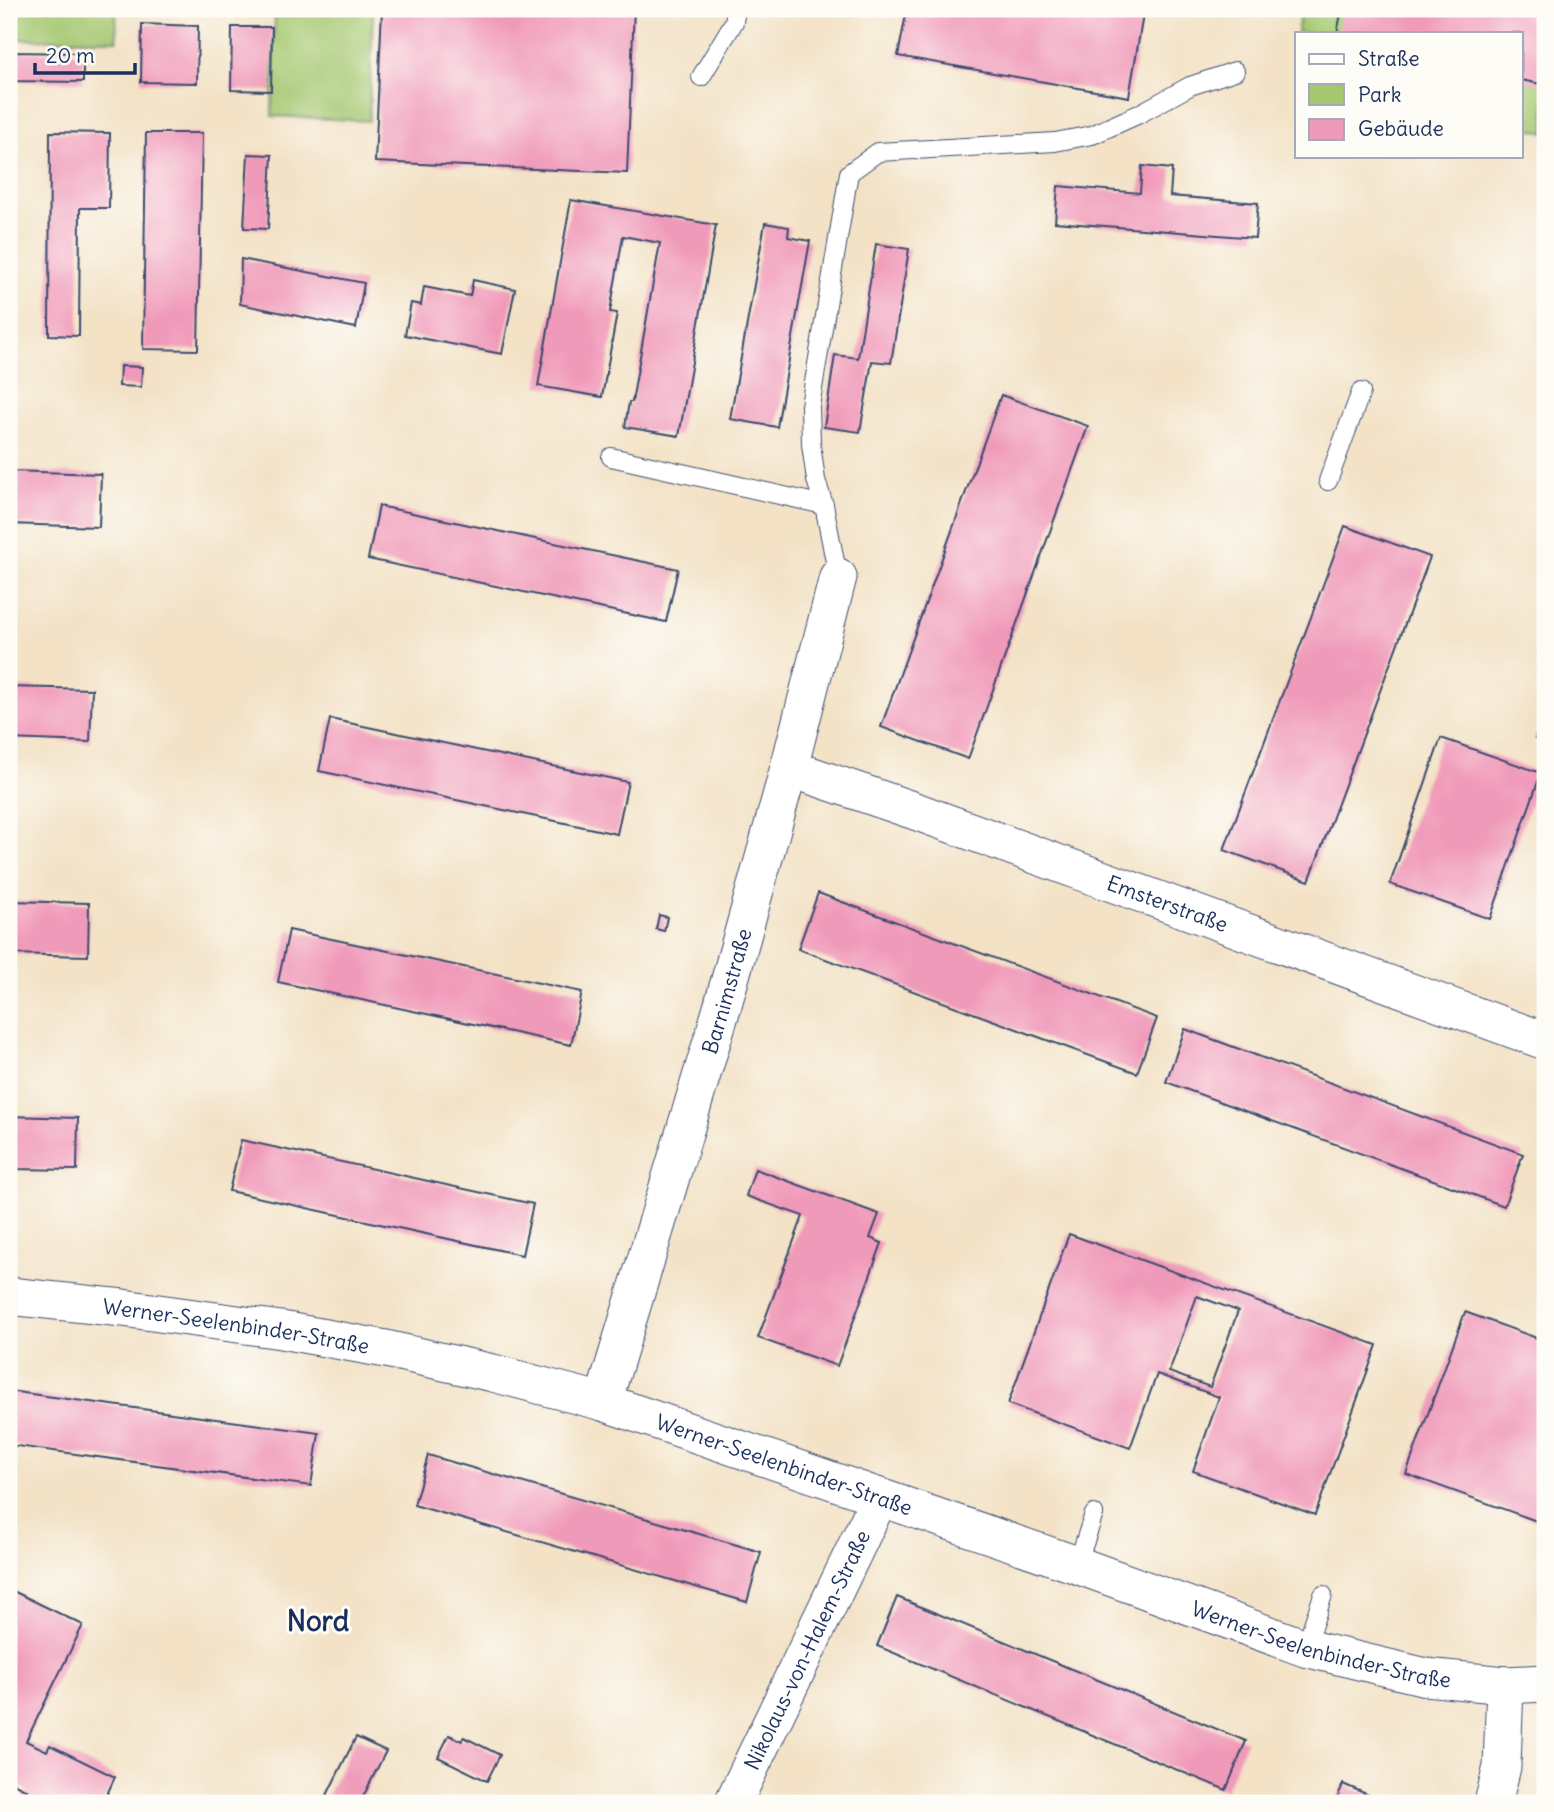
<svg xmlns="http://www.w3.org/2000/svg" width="1554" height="1812" viewBox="0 0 1554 1812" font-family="Delius,sans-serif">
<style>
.green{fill:#a4c770;stroke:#607b67;stroke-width:2}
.building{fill:#f09ab9;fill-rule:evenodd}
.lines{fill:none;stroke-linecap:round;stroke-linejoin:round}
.lane-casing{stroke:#3b4a6e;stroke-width:20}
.street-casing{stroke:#3b4a6e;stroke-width:39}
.lane{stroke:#fff;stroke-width:18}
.street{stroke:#fff;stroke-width:37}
.labels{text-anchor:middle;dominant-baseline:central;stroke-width:6;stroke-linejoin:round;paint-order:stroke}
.street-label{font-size:21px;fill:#1b2f5e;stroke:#fdfcf7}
.district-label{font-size:28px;font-weight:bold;fill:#1b2f5e;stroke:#fdfcf7}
</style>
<rect width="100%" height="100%" fill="#fdfcf7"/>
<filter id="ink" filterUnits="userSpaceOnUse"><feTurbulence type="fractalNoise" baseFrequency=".0143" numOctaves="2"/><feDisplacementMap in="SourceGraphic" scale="14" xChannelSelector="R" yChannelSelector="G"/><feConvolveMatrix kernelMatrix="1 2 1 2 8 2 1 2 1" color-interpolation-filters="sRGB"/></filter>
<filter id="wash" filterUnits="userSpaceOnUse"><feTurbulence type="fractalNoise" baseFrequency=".00686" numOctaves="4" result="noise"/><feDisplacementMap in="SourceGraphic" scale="28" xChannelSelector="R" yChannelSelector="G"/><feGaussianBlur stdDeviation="1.57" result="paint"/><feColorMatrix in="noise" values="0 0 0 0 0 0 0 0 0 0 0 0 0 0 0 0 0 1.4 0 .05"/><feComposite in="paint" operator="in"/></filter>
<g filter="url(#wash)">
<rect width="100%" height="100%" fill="#f3e2c6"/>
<g class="green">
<polygon points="9,9 116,9 117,40 9,39"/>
<polygon points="275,9 373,9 369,121 272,116"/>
<polygon points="1301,9 1545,9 1545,133 1521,127 1521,33 1297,33"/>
</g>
<g id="blocks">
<g class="building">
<polygon points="382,9 634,9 627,173 375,162"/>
<polygon points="907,9 1144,9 1129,97 898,56"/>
<polygon points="1342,9 1545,9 1545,85 1521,80 1521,33 1337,33"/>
<polygon points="142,24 198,26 197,83 141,82"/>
<polygon points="232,27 272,27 271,91 231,90"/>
<polygon points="9,52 83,53 83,82 9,81"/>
<polygon points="50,132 110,133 109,208 80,208 79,336 49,335"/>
<polygon points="146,133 202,133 198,350 143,349"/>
<polygon points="248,154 272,155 268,229 244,228"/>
<polygon points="1142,166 1172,169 1170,196 1258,203 1255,238 1055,222 1058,186 1140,193"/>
<polygon points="571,200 716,225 679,436 625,427 629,402 632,402 660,243 623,236 610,312 617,313 602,397 538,386"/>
<polygon points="765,223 789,227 788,237 810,241 777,427 730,419"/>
<polygon points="876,244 909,249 891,363 872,361 860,432 824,427 835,355 858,358"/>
<polygon points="241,259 364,283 356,328 240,304"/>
<polygon points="473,280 515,289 502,354 405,335 411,303 421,305 424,287 470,296"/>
<polygon points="120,366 142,367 141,387 119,386"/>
<polygon points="1001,395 1088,426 968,759 881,727"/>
<polygon points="9,471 101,474 99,527 9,524"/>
<polygon points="379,506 678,569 666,622 368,559"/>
<polygon points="1345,526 1430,557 1309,881 1224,850"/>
<polygon points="9,687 92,689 90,742 9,739"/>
<polygon points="330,719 628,782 617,834 319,771"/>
<polygon points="1539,727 1545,729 1545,743 1535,739"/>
<polygon points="1441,738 1541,773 1490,919 1390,884"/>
<polygon points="818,893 1157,1018 1137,1073 798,949"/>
<polygon points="9,901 89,903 88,956 9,954"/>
<polygon points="659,915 667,917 664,931 656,929"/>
<polygon points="289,930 582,992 571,1045 278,982"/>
<polygon points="1185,1029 1523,1154 1504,1206 1166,1082"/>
<polygon points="9,1116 78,1118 77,1170 9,1169"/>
<polygon points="241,1140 533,1204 522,1255 229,1191"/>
<polygon points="755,1169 879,1214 870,1238 882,1243 837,1366 758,1338 803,1216 746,1196"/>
<path d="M1069 1234 1377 1345 1315 1515 1193 1471 1219 1397 1157 1374 1130 1448 1008 1404ZM1197 1296 1238 1311 1210 1387 1169 1372Z"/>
<polygon points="1465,1312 1545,1341 1545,1524 1406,1474"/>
<polygon points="9,1391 319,1433 311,1486 9,1445"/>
<polygon points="428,1455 761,1552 747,1602 414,1505"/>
<polygon points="11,1590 83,1625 26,1741 47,1751 50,1745 115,1777 103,1803 21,1803 27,1790 9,1781 9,1596"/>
<polygon points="897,1597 1246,1741 1226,1790 877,1646"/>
<polygon points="449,1735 462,1741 464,1737 500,1755 487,1781 438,1757"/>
<polygon points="356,1737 386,1751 360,1803 323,1803"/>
<polygon points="1343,1784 1387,1803 1335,1803"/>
</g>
</g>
</g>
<g filter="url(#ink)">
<use href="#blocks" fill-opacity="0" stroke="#3b4a6e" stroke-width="2"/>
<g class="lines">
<g class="lane-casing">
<g id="lane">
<polyline points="701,77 734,22 736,9"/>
<polyline points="611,457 824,505"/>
<polyline points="1328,481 1361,392"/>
<polyline points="838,577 824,505 816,480 811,444 810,406 849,173 878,152 1055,142 1092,135 1139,114 1190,86 1235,71"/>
<polyline points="1077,1565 1094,1514"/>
<polyline points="1305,1648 1323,1595"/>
</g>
</g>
<g class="street-casing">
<g id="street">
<path id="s1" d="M789 768 915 811 1545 1041"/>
<path id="s2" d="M9 1296 123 1308 281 1330 386 1349 493 1373 603 1402 1077 1565 1305 1648 1426 1677 1505 1685 1545 1683"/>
<path id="s3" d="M603 1402 722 1008 789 768 838 577"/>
<path id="s4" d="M733 1803 880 1497"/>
<polyline points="1493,1803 1502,1767 1505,1685"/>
</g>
</g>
<use href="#lane" class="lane"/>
<use href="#street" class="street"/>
</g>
</g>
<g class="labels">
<g class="street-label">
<text stroke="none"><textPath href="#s1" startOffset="402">Emsterstraße</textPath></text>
<text stroke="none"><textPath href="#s3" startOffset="429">Barnimstraße</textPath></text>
<text stroke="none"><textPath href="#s2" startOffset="229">Werner-Seelenbinder-Straße</textPath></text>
<text stroke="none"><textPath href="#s2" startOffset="796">Werner-Seelenbinder-Straße</textPath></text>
<text stroke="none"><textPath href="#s2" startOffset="1363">Werner-Seelenbinder-Straße</textPath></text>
<text stroke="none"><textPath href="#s4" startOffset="170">Nikolaus-von-Halem-Straße</textPath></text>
</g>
<g class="district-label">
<text x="318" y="1621">Nord</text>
</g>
</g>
<rect width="1554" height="1812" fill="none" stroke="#fdfcf7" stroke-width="35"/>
<rect x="1295" y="32" width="228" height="126" fill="#fdfcf7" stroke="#a3aaba" stroke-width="2"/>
<rect x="1309" y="54" width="35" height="10" fill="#ffffff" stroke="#a3aaba" stroke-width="2"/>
<text x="1358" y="66" font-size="21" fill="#1b2f5e">Straße</text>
<rect x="1309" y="84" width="35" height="21" fill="#a4c770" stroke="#a3aaba" stroke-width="2"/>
<text x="1358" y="102" font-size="21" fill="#1b2f5e">Park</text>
<rect x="1309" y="119" width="35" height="21" fill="#f09ab9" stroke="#a3aaba" stroke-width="2"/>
<text x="1358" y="136" font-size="21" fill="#1b2f5e">Gebäude</text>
<path d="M35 63v10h100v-10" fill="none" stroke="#1b2f5e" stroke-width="3.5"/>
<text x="46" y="63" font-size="21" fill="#1b2f5e" stroke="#fdfcf7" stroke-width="5" paint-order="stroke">20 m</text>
</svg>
